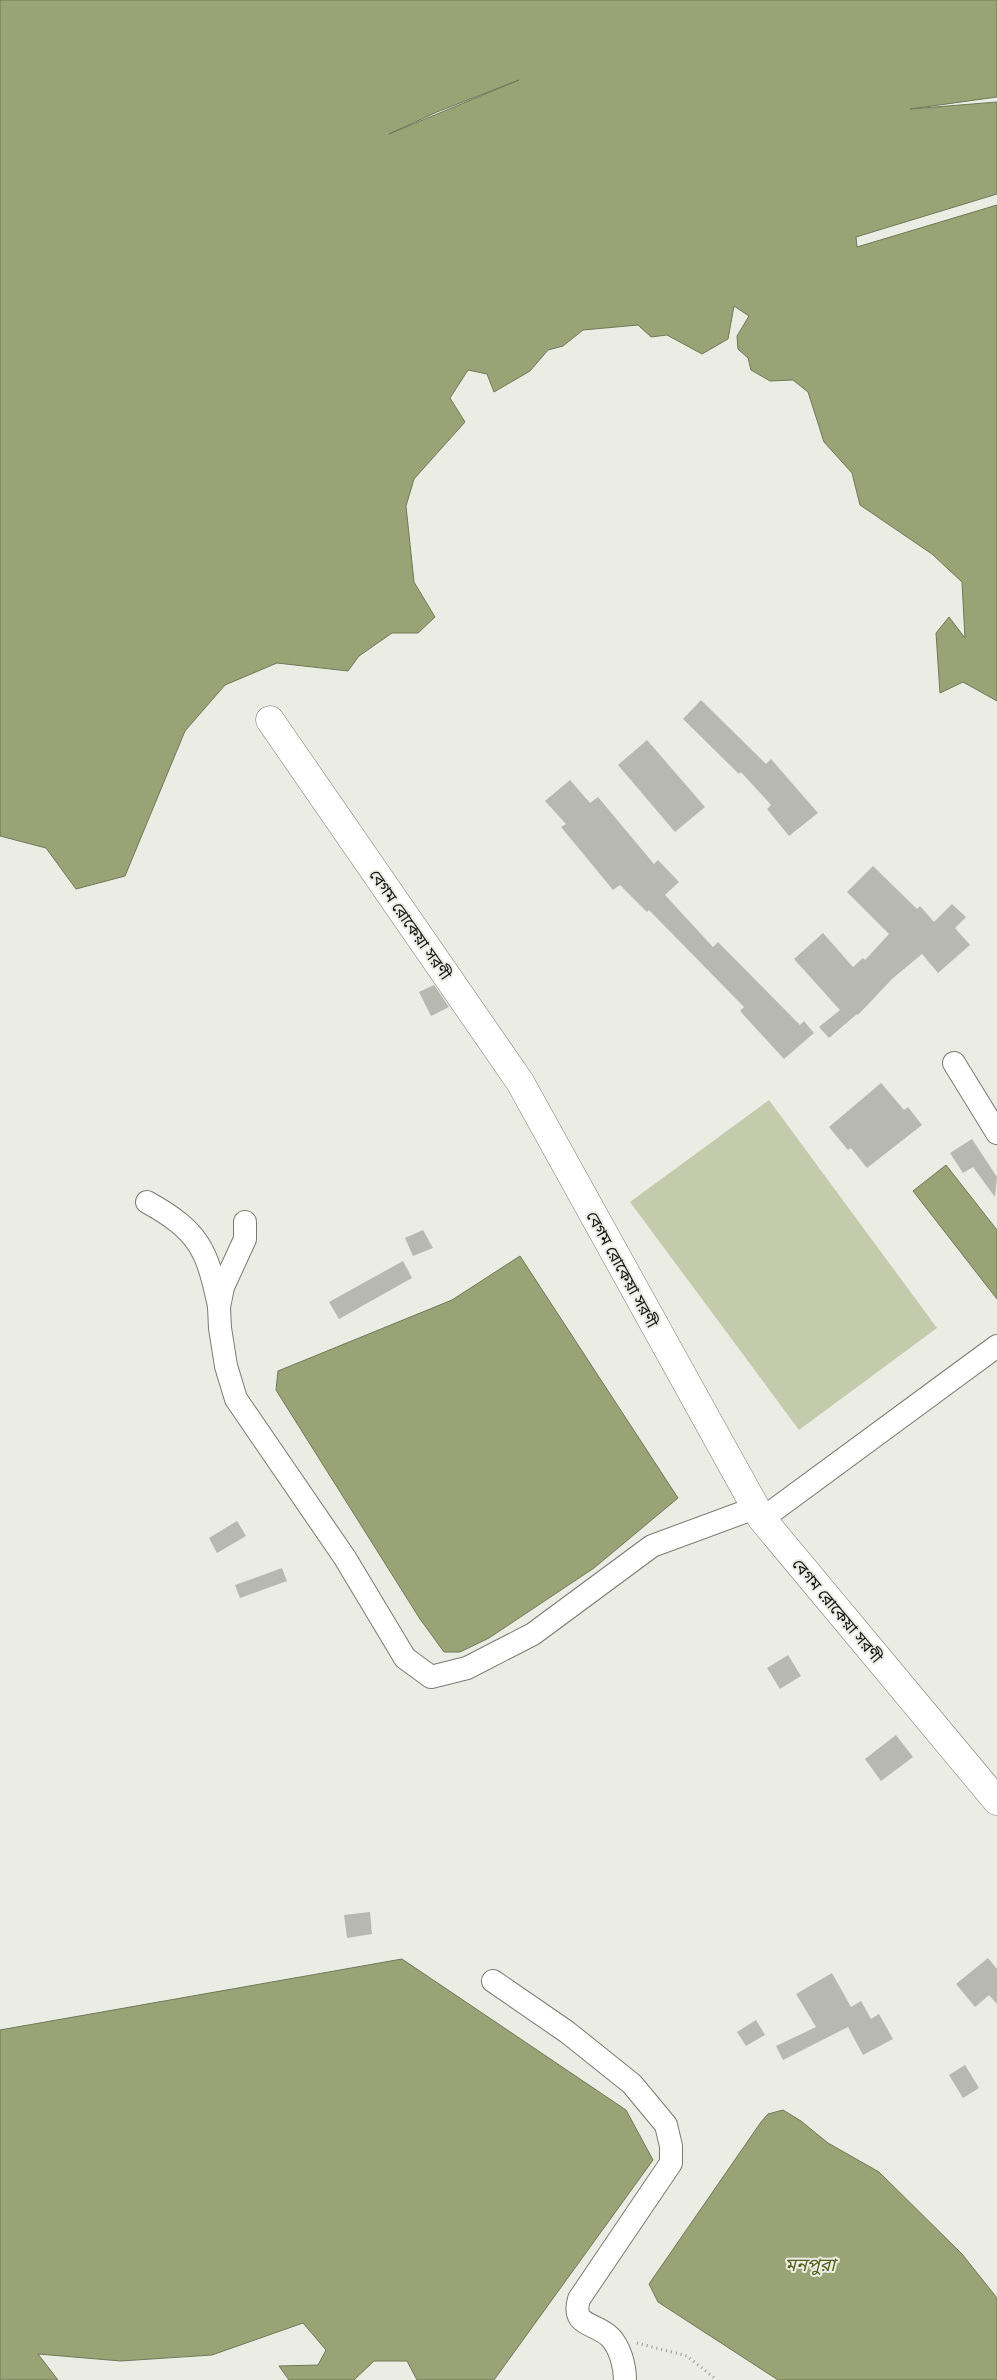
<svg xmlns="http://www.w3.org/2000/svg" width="997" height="2380" viewBox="0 0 997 2380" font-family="Lato,'Noto Sans Bengali',sans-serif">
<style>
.green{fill:#c4cbad}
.water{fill:#99a375;stroke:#707857;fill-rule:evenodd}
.building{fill:#b7b9b1}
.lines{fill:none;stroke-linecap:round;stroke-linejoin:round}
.minor-casing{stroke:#797b73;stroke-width:24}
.tertiary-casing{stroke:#797b73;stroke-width:29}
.path{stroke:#979892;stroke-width:3;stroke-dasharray:1 4;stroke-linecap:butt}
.minor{stroke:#fff;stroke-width:22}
.tertiary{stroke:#fff;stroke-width:28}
.labels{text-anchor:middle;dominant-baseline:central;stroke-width:4;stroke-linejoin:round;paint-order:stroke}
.street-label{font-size:16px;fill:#121310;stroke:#ebede5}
.water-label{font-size:18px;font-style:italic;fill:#535f17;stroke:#ebede5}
</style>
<rect width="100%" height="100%" fill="#ebede5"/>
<polygon class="green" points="769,1100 937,1328 799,1430 630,1202"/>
<g class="water">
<path d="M0 0H997V97L910 109 997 102V194L856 237 857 247 997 205V701L963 682 940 693 936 633 949 617 965 638 962 582 932 554 860 505 852 473 824 442 808 392 793 380 770 381 751 370 748 358 738 349 737 336 749 316 734 306 728 339 702 354 667 335 651 337 638 325 583 330 563 346 548 350 530 371 494 392 487 374 468 370 450 398 465 422 414 479 406 506 414 582 435 617 418 633H392L359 656 348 671 277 663 225 685 185 731 125 876 76 889 46 848 0 836ZM519 80 389 134 437 112Z"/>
<polygon points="946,1165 997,1230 997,1299 913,1191"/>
<polygon points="520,1256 678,1498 594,1568 489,1638 460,1652 444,1652 420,1619 276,1390 278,1371 452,1300"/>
<polygon points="402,1959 626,2110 653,2160 494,2380 417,2380 407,2361 374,2361 354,2380 289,2380 279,2366 318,2365 326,2350 303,2323 212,2355 121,2361 38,2354 58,2380 0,2380 0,2030"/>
<polygon points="783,2110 801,2121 828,2143 879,2172 962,2254 997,2298 997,2380 778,2380 658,2302 649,2284 761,2122 768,2114"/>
</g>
<g class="building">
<polygon points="701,700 766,764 771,759 818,813 789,836 767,809 771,805 741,772 739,774 683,719"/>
<polygon points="647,740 705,807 675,832 618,765"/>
<polygon points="570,780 590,803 598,797 654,864 658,860 679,882 665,895 713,947 718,942 800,1025 804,1021 814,1033 784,1059 740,1011 744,1007 649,910 647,912 620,885 613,890 561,827 566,824 545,801"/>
<polygon points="873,866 917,909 920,906 934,922 952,904 966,917 955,928 970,945 938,973 922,954 892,979 858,1015 857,1014 829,1038 819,1027 840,1010 794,959 823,933 853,967 863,958 865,960 889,934 847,892"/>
<polygon points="434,985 449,1007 431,1016 419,992"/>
<polygon points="881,1083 904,1110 908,1107 922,1125 867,1168 851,1148 848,1150 829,1127"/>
<polygon points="972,1139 997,1177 995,1197 973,1167 963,1173 950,1153"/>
<polygon points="423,1230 433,1248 413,1256 405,1238"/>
<polygon points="403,1261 412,1278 339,1319 329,1302"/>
<polygon points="237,1521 246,1536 217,1553 209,1538"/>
<polygon points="282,1568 287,1581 240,1598 235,1585"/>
<polygon points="788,1655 801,1676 780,1689 767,1668"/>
<polygon points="896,1735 913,1757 881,1781 865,1759"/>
<polygon points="370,1912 372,1934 347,1938 344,1915"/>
<polygon points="988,1958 997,1969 997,2004 989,1995 975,2007 956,1984"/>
<polygon points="832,1973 851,2007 861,2001 871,2019 879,2014 893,2039 863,2055 848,2027 783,2060 776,2046 816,2027 796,1994"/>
<polygon points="756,2020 765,2035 746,2046 737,2032"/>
<polygon points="965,2065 979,2088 963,2098 949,2075"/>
</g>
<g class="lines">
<g class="minor-casing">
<g id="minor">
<polyline points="954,1063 997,1133"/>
<path d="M147 1202C199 1231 207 1249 219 1306"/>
<polyline points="245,1222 245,1239 223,1287 219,1307 220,1328 226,1366 236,1399 345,1558 405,1658 431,1677 467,1668 533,1634 652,1546 755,1508"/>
<polyline points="762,1519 997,1346"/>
<path d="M493 1981 567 2032 632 2084 666 2125 671 2146V2163L579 2299C571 2327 595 2322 610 2337 620 2347 625 2366 625 2380"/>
</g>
</g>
<g class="tertiary-casing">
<polyline id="tertiary" points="270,720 520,1082 762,1519 997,1801"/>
</g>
<polyline class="path" points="637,2343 687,2356 717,2380"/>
<use href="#minor" class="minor"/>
<use href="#tertiary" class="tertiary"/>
</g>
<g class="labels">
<g class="street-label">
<text transform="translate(411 924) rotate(55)">বেগম রোকেয়া সরণী</text>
<text transform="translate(623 1269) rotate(61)">বেগম রোকেয়া সরণী</text>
<text transform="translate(838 1610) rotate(50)">বেগম রোকেয়া সরণী</text>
</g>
<g class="water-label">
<text x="810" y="2264">মনপুরা</text>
</g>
</g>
</svg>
